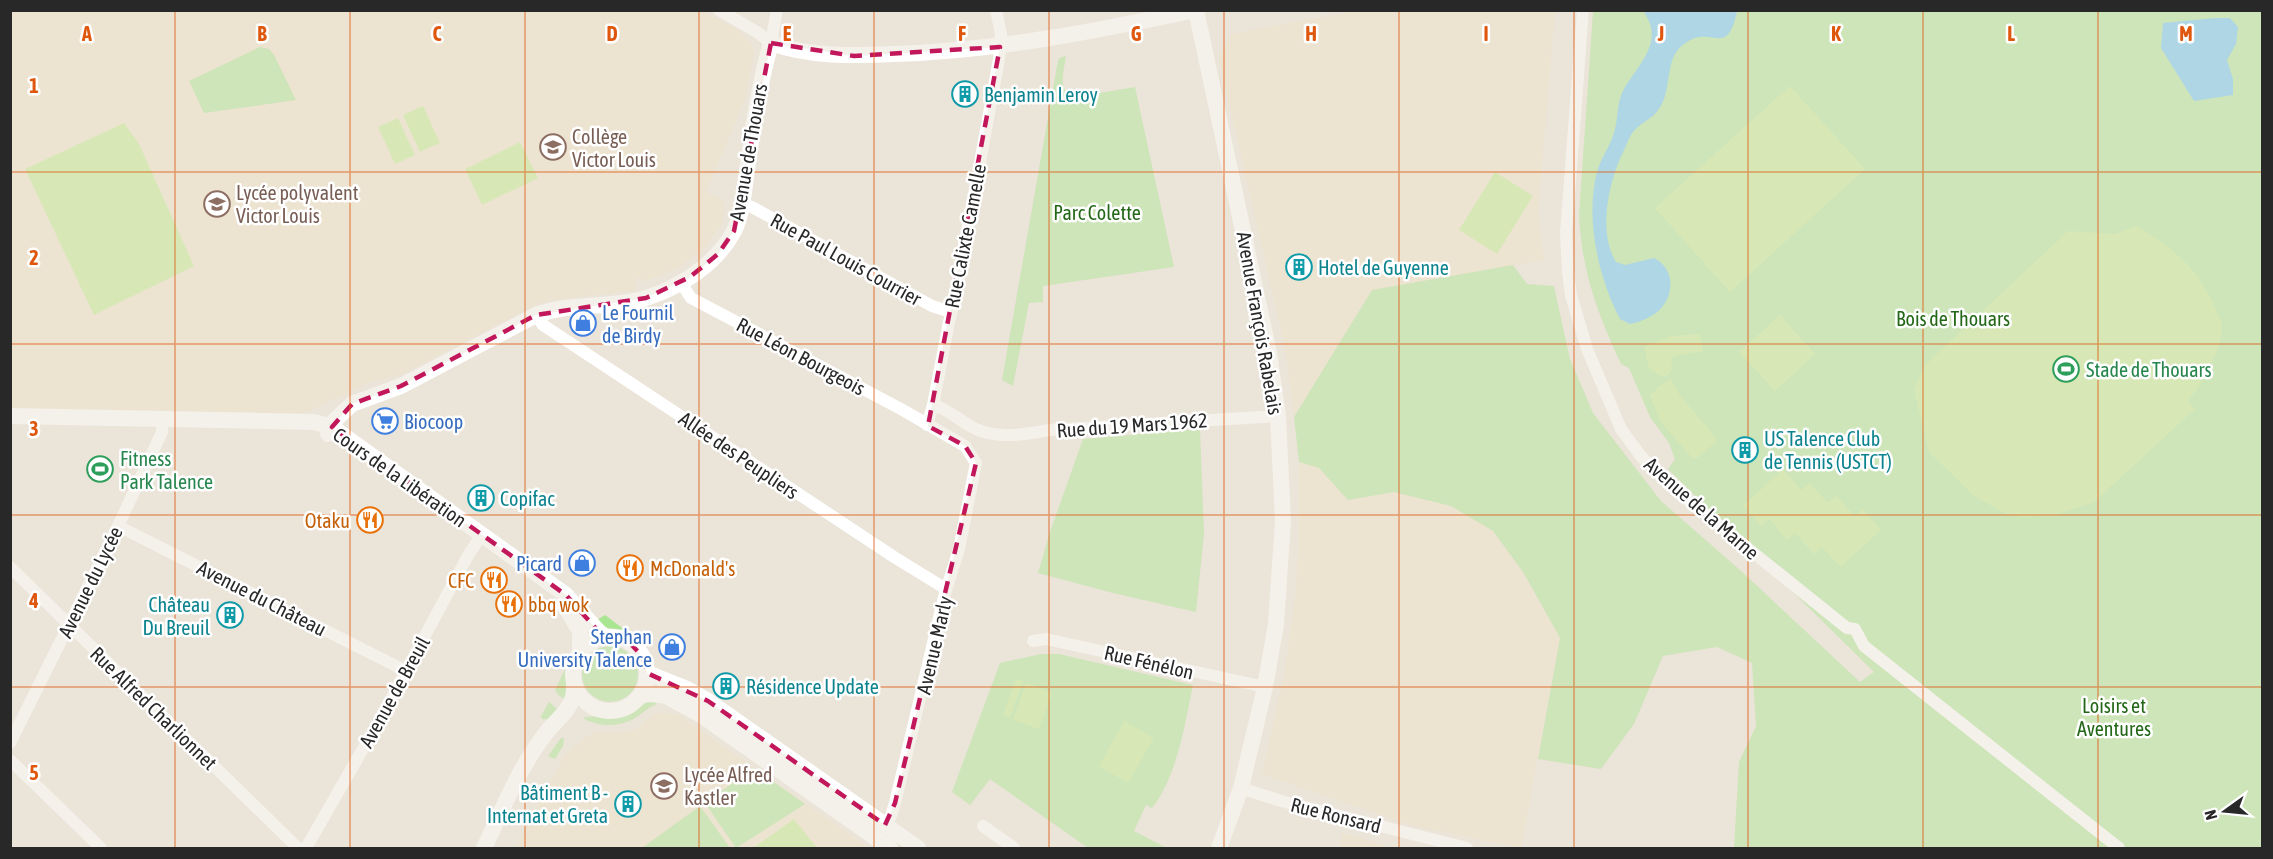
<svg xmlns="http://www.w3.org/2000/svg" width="2273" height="859" viewBox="0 0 2273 859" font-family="'Asap Condensed',sans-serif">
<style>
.education{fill:#eee3c7}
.green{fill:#aae592}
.pitch{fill:#bfed8d}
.water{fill:#67c6f3}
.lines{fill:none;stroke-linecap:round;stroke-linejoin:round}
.street{stroke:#fff;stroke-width:12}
.secondary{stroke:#fff;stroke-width:16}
.marked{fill:none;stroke:#c2185b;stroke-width:4.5;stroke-dasharray:12 8;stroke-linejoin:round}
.grid{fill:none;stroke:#de570d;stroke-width:1.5;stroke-opacity:0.55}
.labels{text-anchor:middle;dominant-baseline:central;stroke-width:5;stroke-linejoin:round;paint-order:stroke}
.culture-label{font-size:20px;fill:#0d838f;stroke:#fff;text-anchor:start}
.education-label{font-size:20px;fill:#785e54;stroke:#fff;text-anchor:start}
.street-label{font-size:20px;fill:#282828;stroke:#fff}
.park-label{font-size:20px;fill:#236717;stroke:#fff}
.shop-label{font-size:20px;fill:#366cbe;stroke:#fff;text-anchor:start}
.leisure-label{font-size:20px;fill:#27864d;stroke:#fff;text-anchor:start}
.food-label{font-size:20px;fill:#c56008;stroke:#fff;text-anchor:end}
.grid-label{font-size:20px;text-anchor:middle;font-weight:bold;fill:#de570d;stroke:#fff;stroke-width:5;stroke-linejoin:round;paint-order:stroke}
</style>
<rect width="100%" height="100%" fill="#ebe4d9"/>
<g class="education">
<polygon points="10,11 701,11 739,30 752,45 754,52 746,97 706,192 723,201 725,211 721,224 706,246 679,268 643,282 641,277 634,280 637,290 547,301 533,306 398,376 373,381 309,411 301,413 17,410 10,403"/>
<polygon points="1354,11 1555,11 1538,212 1544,260 1372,290 1294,417 1285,348 1219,59 1231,34"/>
<polygon points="1299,462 1319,468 1348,500 1394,492 1452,506 1493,530 1523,572 1560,638 1521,848 1410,825 1262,774 1284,675 1295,599 1299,539"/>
<polygon points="655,713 677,714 869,848 516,848 564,756 586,737 597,732 620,733 637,729"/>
<polygon points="1343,833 1392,848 1339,848"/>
</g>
<g class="green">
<path d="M1593 11H2262V848H1734L1739 762 1756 726 1752 663 1717 647 1663 656 1634 724 1601 769 1538 759 1560 638 1523 572 1493 531 1451 506 1394 492 1348 500 1319 468 1299 462 1294 417 1372 290 1513 265 1527 284 1554 286 1570 359 1593 413 1661 501 1740 570 1860 682 1874 672 1668 469 1675 459 1669 443 1650 417 1629 368 1621 364C1597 312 1582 273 1579 215Z"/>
<polygon points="260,47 269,49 274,55 296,100 204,113 189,81"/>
<path d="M1066 56C1064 71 1056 94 1076 97L1135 87 1174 267 1043 286V302L1029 303 1013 386 1002 380 1057 66 1059 58Z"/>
<polygon points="1200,429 1204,534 1196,612 1113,593 1038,573 1050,532 1083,439"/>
<polygon points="605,615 625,630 607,628 597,620"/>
<circle cx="610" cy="674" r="28"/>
<path d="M1041 654H1059L1193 685C1185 724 1177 777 1152 808L1146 805 1134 831 1167 848H1088L990 779 970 805 952 792 1000 663Z"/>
<polygon points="566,667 570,690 568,701 558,695 555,690"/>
<path d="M654 700 657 704C649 707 644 712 637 717 621 727 599 728 583 718 594 714 604 719 616 717 631 715 640 703 654 700Z"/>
<polygon points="549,702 560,711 554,719 542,719 541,716"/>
<polygon points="561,738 564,738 563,746 555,759 548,756"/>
<polygon points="754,768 805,804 736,848 705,803"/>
<polygon points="700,806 730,848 642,848"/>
</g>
<g class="pitch">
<polygon points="1790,86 1865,169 1730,292 1655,208"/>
<polygon points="423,106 440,143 420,152 403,115"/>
<polygon points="398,118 415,155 395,164 378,127"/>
<polygon points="124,123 139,144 194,266 94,315 25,169"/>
<polygon points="520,142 538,178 482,205 465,169"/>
<polygon points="1495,172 1533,196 1497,254 1459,230"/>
<path d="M2136 226C2172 247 2199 268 2215 308 2217 313 2221 320 2222 325 2223 348 2202 384 2188 401L2195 409 2094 502 2055 515 2023 517 2004 513 1973 495 1929 452 1914 390 1924 366 2068 231 2115 234Z"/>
<polygon points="1780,315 1815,354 1775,391 1739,352"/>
<polygon points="1700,334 1703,351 1675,356 1671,359 1672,368 1668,375 1662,377 1649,369 1644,347 1672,336"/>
<polygon points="1671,379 1679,394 1716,438 1716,442 1697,458 1692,458 1661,422 1650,396 1658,387"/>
<polygon points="1783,469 1801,490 1810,483 1828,503 1836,496 1855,516 1863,509 1881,530 1840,567 1822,547 1814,554 1795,533 1787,540 1769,519 1761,526 1743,506"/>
<polygon points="1016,679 1023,681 1010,718 1003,715"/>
<polygon points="1026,683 1052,693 1039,729 1013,720"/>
<polygon points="1124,721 1154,738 1128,783 1099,766"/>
<polygon points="794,819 817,848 753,848"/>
</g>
<g class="water">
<path d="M1644 11 1737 12C1726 59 1713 25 1687 42 1666 54 1671 80 1664 99 1655 121 1645 118 1633 132 1630 136 1627 143 1625 148 1609 179 1597 231 1616 262L1625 265 1654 258C1676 269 1675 298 1656 313 1649 318 1639 322 1630 324L1620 319C1598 277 1585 218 1597 172 1601 157 1612 144 1615 129 1618 118 1617 104 1622 93 1632 72 1656 53 1651 27 1650 22 1646 16 1644 11Z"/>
<polygon points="2215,18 2230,18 2238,27 2236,44 2227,60 2233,79 2233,95 2194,101 2161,48 2163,23"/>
</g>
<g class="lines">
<g class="street">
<polyline points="719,10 757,32 771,43 777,10"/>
<polyline points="1583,10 1566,233 1568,272 1571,295 1587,349 1621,429 1640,455 1669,485 1847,628 1855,629 1864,646 2119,848"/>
<polyline points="741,204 752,207 932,306 951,312"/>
<polyline points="681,283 691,298 901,409 965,446 976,463 959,549 944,597 895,803 891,816 885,825"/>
<polyline points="536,315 543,325 894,557 946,589"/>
<path d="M933 405C948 409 958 419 970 426 993 440 1024 435 1049 430L1278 416"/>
<polyline points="927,425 933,405 949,322 955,298 999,59 1001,34 996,10"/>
<polyline points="118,526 406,671"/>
<polyline points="10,567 298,848"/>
<polyline points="1033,641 1046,639 1265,687"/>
<polyline points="10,743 118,526 162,432 162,419"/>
<polyline points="10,760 101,848"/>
<polyline points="1241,788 1281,801 1467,848"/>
<polyline points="983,826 1014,848"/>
<polyline points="306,848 379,721 470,552 482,535"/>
</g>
<g class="secondary">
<polyline points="1196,10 1269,353 1278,416 1283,521 1276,624 1265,687 1241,788 1219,848"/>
<polyline points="10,416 314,422 332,427 351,441 566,595 599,632 606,637"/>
<path d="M328 434 335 420 352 404 401 386 536 315C572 302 613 309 649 297 682 286 717 263 734 231 743 213 744 189 747 169 753 126 759 85 771 43 810 57 852 56 893 54 995 51 1096 31 1196 10"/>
<polyline points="564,605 580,631 580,652"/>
<circle cx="610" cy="674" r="37"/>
<polyline points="647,673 687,689 708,701 918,848"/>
<polyline points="641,695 651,694 666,696 701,715 890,848"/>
<path d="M484 848C502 811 518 770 543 737 554 720 575 710 574 687"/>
</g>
</g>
<path d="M0 0H2273V859H0ZM771 43 854 56 1000 47 928 426 965 446 976 463 895 803 885 825 708 701 647 673 643 657 628 641 599 632 566 595 332 427 352 404 401 386 536 315 646 298 690 277 718 254 734 231Z" fill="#ebe4d9" fill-opacity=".55" fill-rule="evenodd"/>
<path class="marked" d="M771 43 854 56 1000 47 928 426 965 446 976 463 895 803 885 825 708 701 647 673 643 657 628 641 599 632 566 595 332 427 352 404 401 386 536 315 646 298 690 277 718 254 734 231Z"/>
<path class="grid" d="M175 10V848M350 10V848M525 10V848M699 10V848M874 10V848M1049 10V848M1224 10V848M1399 10V848M1574 10V848M1748 10V848M1923 10V848M2098 10V848M10 172H2262M10 344H2262M10 515H2262M10 687H2262"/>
<defs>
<g id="building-ring" transform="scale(1.35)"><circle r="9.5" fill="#fff" stroke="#0f9aa8" stroke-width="1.5"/><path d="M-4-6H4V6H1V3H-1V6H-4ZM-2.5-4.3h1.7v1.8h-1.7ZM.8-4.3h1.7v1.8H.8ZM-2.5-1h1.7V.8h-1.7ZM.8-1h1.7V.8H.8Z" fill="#0f9aa8"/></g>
<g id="school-ring" transform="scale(1.35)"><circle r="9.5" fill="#fff" stroke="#8d6e63" stroke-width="1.5"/><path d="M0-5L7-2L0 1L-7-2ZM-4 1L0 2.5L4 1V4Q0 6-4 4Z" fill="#8d6e63"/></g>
<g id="shop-ring" transform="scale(1.35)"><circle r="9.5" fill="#fff" stroke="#3f7fe0" stroke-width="1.5"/><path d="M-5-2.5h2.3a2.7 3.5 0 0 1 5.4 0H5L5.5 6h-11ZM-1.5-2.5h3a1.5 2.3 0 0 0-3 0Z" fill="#3f7fe0"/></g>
<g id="stadium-ring" transform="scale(1.35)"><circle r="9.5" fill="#fff" stroke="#2e9e5b" stroke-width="1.5"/><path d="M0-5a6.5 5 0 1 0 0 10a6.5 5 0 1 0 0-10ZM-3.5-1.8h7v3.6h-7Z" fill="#2e9e5b"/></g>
<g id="supermarket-ring" transform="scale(1.35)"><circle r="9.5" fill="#fff" stroke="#3f7fe0" stroke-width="1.5"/><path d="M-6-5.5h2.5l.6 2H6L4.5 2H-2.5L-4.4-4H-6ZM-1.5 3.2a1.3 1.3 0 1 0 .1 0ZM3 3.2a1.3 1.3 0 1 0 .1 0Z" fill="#3f7fe0"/></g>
<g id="restaurant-ring" transform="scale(1.35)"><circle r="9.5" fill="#fff" stroke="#e8710a" stroke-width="1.5"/><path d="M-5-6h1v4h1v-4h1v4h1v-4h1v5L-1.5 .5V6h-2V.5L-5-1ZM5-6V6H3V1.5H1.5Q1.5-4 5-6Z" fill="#e8710a"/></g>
</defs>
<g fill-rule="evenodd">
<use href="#building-ring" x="965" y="94"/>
<use href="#school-ring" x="553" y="147"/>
<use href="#school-ring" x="217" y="204"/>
<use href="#building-ring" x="1299" y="267"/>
<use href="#shop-ring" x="583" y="323"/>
<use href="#stadium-ring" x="2066" y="369"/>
<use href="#supermarket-ring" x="385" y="421"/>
<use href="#building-ring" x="1745" y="450"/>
<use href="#stadium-ring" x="100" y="469"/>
<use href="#building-ring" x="481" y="498"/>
<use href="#restaurant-ring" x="370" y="520"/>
<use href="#shop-ring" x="582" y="563"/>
<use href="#restaurant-ring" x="630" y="568"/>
<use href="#restaurant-ring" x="494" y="580"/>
<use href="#restaurant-ring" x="509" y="604"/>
<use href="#building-ring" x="230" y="615"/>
<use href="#shop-ring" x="672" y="647"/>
<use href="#building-ring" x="726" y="686"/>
<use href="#school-ring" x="664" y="786"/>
<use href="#building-ring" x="628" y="804"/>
</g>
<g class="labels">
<g class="culture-label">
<text x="984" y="94">Benjamin Leroy</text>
<text x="1318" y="267">Hotel de Guyenne</text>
<text x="1764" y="438">US Talence Club<tspan x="1764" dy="23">de Tennis (USTCT)</tspan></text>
<text x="500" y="498">Copifac</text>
<text x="210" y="604" text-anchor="end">Château<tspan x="210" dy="23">Du Breuil</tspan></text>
<text x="746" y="686">Résidence Update</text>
<text x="608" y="792" text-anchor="end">Bâtiment B -<tspan x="608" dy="23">Internat et Greta</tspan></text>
</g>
<g class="education-label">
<text x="572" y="136">Collège<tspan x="572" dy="23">Victor Louis</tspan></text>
<text x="236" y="192">Lycée polyvalent<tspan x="236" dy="23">Victor Louis</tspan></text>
<text x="684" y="774">Lycée Alfred<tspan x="684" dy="23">Kastler</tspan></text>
</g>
<g class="street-label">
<text transform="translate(748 152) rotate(-80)">Avenue de Thouars</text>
<text transform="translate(965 236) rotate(-79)">Rue Calixte Camelle</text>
<text transform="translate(846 259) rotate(29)">Rue Paul Louis Courrier</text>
<text transform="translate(1260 323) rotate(80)">Avenue François Rabelais</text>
<text transform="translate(801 356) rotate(28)">Rue Léon Bourgeois</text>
<text transform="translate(1132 425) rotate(-4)">Rue du 19 Mars 1962</text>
<text transform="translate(739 455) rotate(34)">Allée des Peupliers</text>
<text transform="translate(400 477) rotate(35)">Cours de la Libération</text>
<text transform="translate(1702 508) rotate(41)">Avenue de la Marne</text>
<text transform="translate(90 582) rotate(-64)">Avenue du Lycée</text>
<text transform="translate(262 598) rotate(27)">Avenue du Château</text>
<text transform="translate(934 645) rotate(-77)">Avenue Marly</text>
<text transform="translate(1149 662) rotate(13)">Rue Fénélon</text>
<text transform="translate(394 692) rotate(-61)">Avenue de Breuil</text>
<text transform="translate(154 708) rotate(44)">Rue Alfred Charlionnet</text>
<text transform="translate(1336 815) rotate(14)">Rue Ronsard</text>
</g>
<g class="park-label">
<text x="1097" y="212">Parc Colette</text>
<text x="1953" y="318">Bois de Thouars</text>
<text x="2114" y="705">Loisirs et<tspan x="2114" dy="23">Aventures</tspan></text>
</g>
<g class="shop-label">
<text x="602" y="312">Le Fournil<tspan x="602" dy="23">de Birdy</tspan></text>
<text x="404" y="421">Biocoop</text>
<text x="562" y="563" text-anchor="end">Picard</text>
<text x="652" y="636" text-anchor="end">Stephan<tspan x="652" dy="23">University Talence</tspan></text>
</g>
<g class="leisure-label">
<text x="2086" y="369">Stade de Thouars</text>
<text x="120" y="458">Fitness<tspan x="120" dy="23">Park Talence</tspan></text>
</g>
<g class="food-label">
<text x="350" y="520">Otaku</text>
<text x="650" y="568" text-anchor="start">McDonald's</text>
<text x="474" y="580">CFC</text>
<text x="528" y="604" text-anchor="start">bbq wok</text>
</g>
</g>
<g class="grid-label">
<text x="87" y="41">A</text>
<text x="262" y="41">B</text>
<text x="437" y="41">C</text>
<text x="612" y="41">D</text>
<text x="787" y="41">E</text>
<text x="962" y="41">F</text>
<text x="1136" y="41">G</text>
<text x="1311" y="41">H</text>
<text x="1486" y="41">I</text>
<text x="1661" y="41">J</text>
<text x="1836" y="41">K</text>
<text x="2011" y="41">L</text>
<text x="2186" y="41">M</text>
<text x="34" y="93">1</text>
<text x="34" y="265">2</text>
<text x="34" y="436">3</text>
<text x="34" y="608">4</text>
<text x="34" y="780">5</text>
</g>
<rect width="2273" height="859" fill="none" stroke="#282828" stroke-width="24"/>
<g transform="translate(2225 811) rotate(255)" stroke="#ffffff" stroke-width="4.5" paint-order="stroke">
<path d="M0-4.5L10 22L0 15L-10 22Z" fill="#282828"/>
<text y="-9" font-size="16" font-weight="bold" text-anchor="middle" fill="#282828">N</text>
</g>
</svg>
